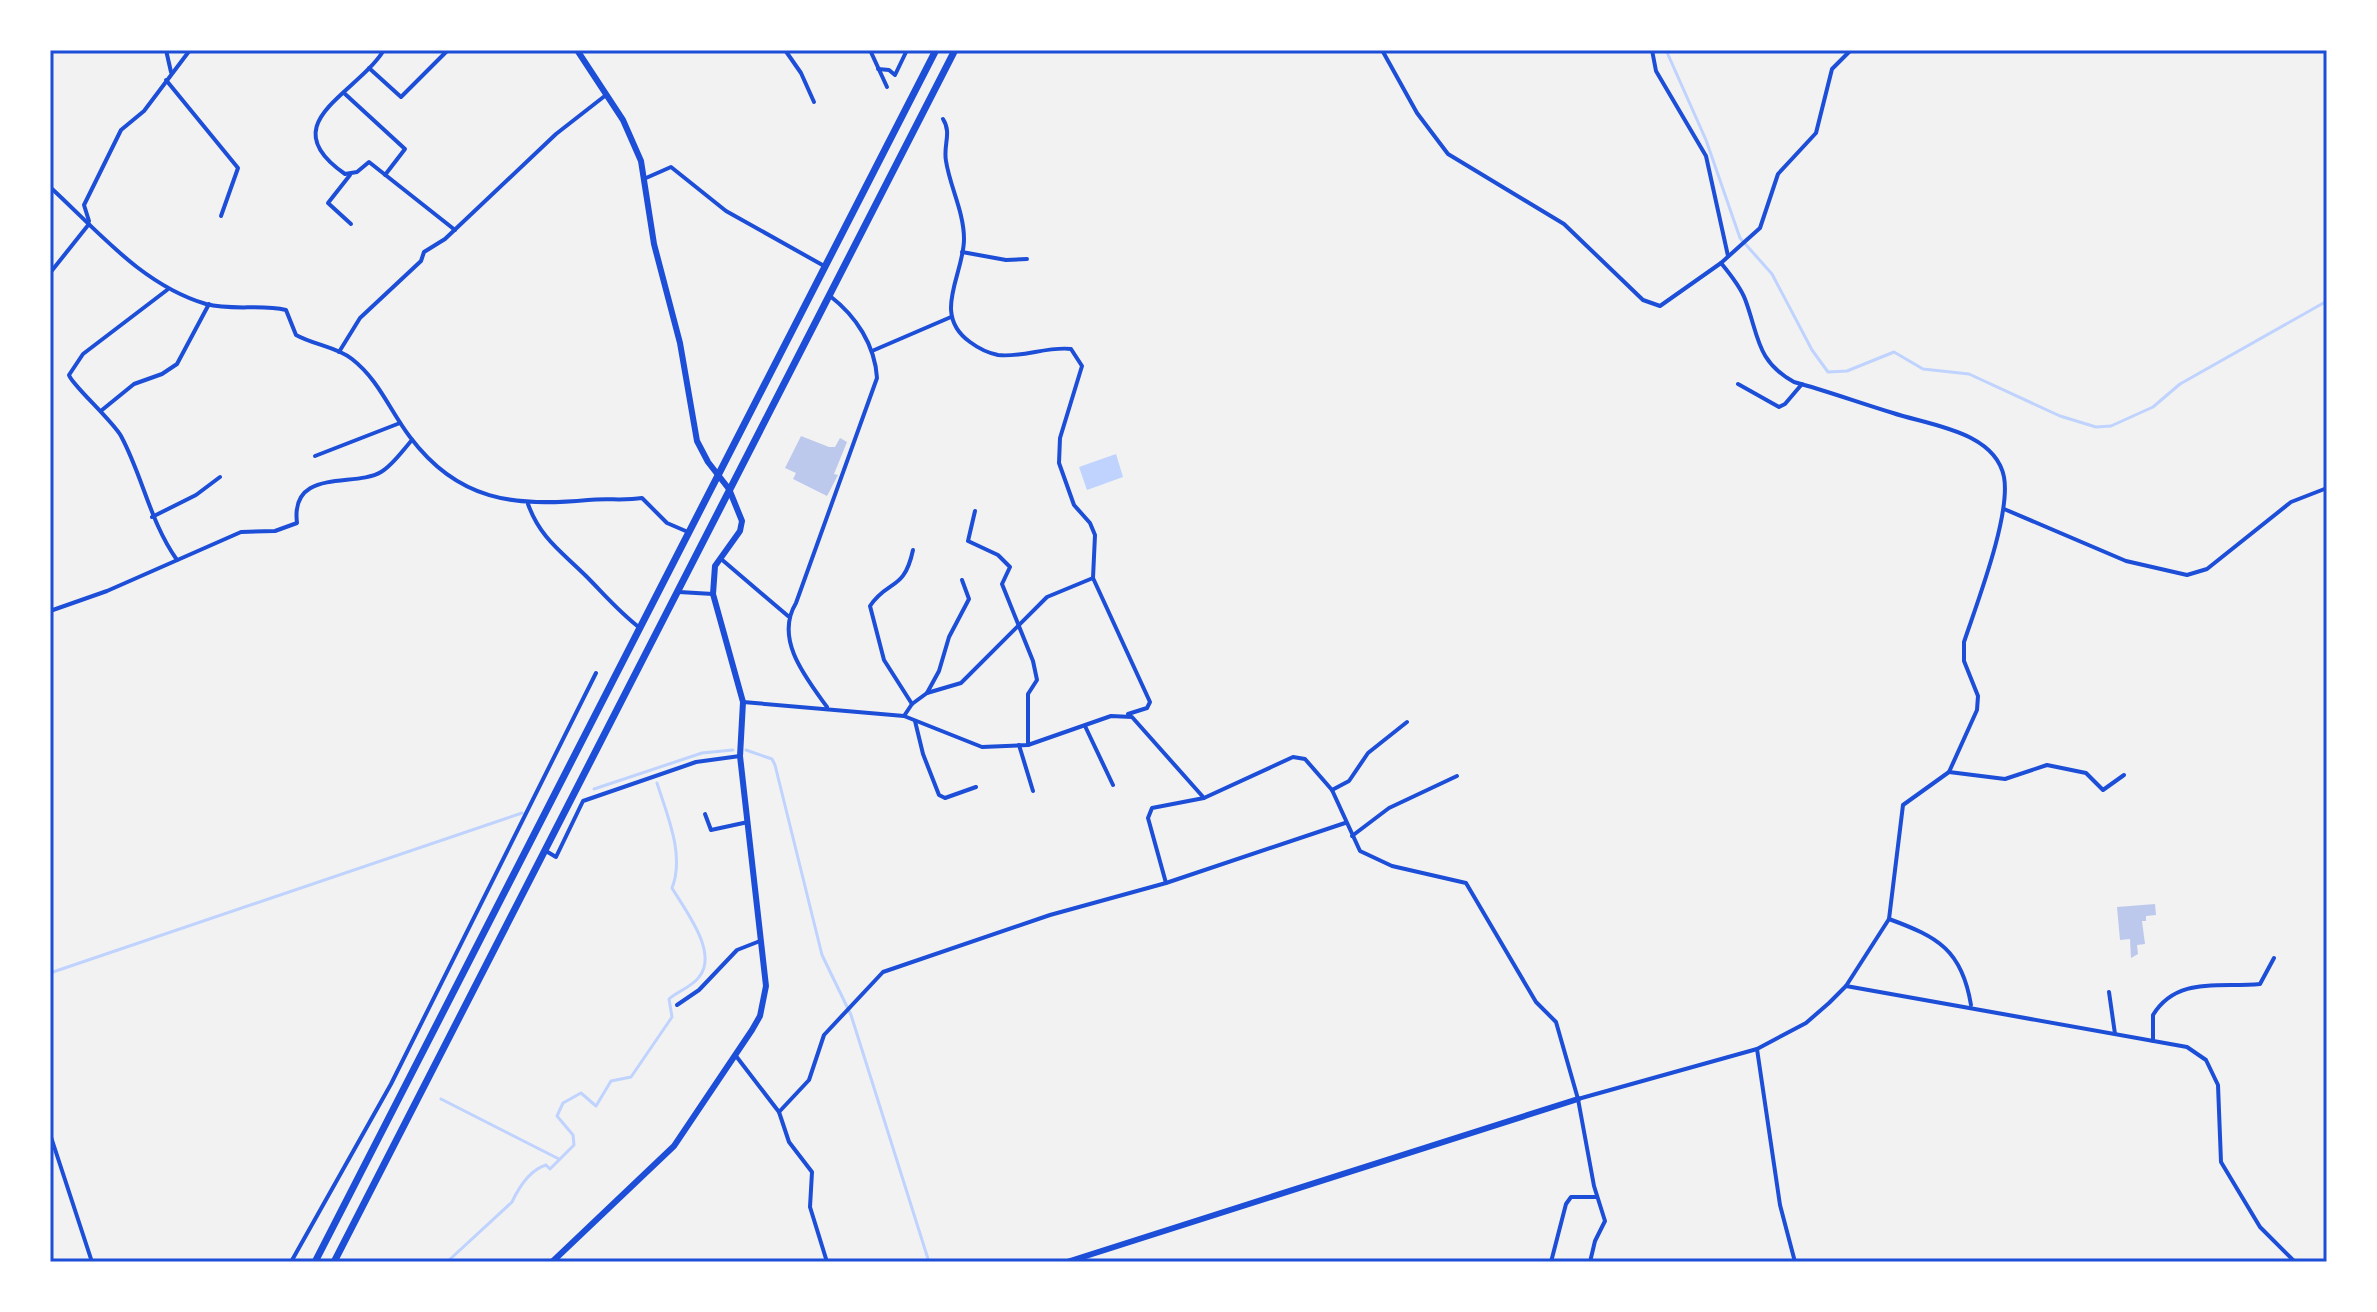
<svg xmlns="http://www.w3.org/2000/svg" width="2377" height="1312" viewBox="0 0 2377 1312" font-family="Roboto,sans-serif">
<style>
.water{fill:#bfd3fe}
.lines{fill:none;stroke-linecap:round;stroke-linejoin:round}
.stream{stroke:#bfd3fe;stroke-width:3}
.building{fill:#bdc9ec}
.minor{stroke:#1d4ed8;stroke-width:4}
.tertiary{stroke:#1d4ed8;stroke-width:6}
.secondary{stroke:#1d4ed8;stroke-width:6}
.trunk{stroke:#1d4ed8;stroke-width:7}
.neatline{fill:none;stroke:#1d4ed8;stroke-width:3}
</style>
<rect width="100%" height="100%" fill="#f2f2f2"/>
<polygon class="water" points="1116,454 1123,477 1087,490 1079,467"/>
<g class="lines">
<g class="stream">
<polyline points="1666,50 1706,140 1740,238 1772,274 1812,350 1828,372 1847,371 1894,352 1923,369 1969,374 2060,416 2096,427 2111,426 2153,407 2180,384 2327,301"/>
<polyline points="746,750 772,759 775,765 822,955 851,1015 929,1262"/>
<polyline points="594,789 702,753 733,750"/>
<polyline points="50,973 522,813"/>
<polyline points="441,1099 559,1159"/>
<path d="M447 1262 512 1202C519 1187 530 1170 546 1165L550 1169 574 1145 573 1135 557 1116 563 1103 581 1093 596 1106 611 1081 631 1077 672 1017 669 999C678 991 692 987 699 977 719 953 685 910 672 888 685 855 667 815 657 783"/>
</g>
</g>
<g class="building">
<polygon points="801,436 829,447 835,447 840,438 847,442 834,474 838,475 827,496 793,479 796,473 785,468"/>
<polygon points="2155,904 2156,915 2146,916 2146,921 2142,921 2145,944 2137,945 2138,954 2131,958 2130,939 2120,940 2117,907"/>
</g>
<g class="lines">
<g class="minor">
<polyline points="166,50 171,72"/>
<path d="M384 50C356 95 271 123 345 174L357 172 369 162 455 230"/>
<polyline points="785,50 801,73 814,102"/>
<polyline points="870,50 887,87"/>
<polyline points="1382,50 1417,113 1448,154 1564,224 1643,300 1660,306 1721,263 1760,228 1778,174 1816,133 1832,69 1851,50"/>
<polyline points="1652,50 1656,71 1706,156 1728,256"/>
<polyline points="369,68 401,97 448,50"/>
<polyline points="878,69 889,70 895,75 907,50"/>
<polyline points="166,80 238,168 221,216"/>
<polyline points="344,93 405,149 385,175"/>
<path d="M943 119C952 133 943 145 946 161 950 187 964 212 964 239 964 275 931 314 970 342 978 348 988 353 998 355 1022 358 1048 346 1071 349L1082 366 1060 438 1059 463 1074 505 1090 523 1095 535 1093 578 1150 702 1147 708 1128 714"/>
<polyline points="350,175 328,203 351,224"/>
<polyline points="646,178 671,167 726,211 826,267"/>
<path d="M50 187C98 231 142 285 206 304 232 311 260 304 286 310L296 335C314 345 337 347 352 359 379 380 390 411 410 437 458 501 514 507 588 500 607 498 624 501 642 498L667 523 688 532"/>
<polyline points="89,221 84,205 121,130 144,111 190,50"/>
<polyline points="962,252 1006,260 1027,259"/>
<polyline points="50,273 89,224"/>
<path d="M167 290 83 354 69 375C71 384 111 419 121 436 143 477 150 522 177 560"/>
<polyline points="872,351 951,317"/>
<polyline points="339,352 360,318 421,261 424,252 445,239 556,134 606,95"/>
<polyline points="1738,384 1779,407 1785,404 1802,384"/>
<polyline points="102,410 134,384 162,374 177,364 209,304"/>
<polyline points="315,456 400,423"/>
<path d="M528 504C540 538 562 552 586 576 604 594 619 612 640 628"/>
<polyline points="2004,509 2126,561 2187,575 2207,569 2291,502 2327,488"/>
<polyline points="975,511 968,541 998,555 1010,567 1002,584 1033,661 1037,680 1028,694 1028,745"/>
<polyline points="152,517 196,495 220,477"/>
<polyline points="720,558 788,616"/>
<polyline points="679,592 713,594"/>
<path d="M50 611 107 591 241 532 275 531 297 523C290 467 355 488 381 472 393 465 403 450 412 440"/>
<polyline points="927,693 939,671 949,637 969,599 962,580"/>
<polyline points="743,702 904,716 982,747 1028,745 1111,716 1132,717 1204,798 1293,757 1305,759 1332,790 1360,851 1392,866 1466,883 1536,1002 1556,1022 1578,1099 1594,1186 1605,1221 1595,1241 1590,1262"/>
<path d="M912 704 884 660 870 606C888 579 904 592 913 550"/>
<path d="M827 707C806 678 774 639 796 603L877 378C875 345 856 316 830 296"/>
<polyline points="904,716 912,704 927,693 961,683 1047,597 1093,578"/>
<polyline points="915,721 923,754 939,795 945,798 976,787"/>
<polyline points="1085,726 1113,785"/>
<polyline points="1019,745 1033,791"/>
<polyline points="1949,772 2005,779 2047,765 2086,773 2103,790 2124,775"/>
<polyline points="1332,790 1349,781 1368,753 1407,722"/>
<polyline points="705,814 711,830 748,822"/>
<polyline points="1352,836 1389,808 1457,776"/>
<polyline points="546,851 556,857 583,801 696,762 740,756"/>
<polyline points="1166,883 1148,818 1152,808 1204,798"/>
<path d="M1889 919C1938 937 1962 950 1971 1005"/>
<polyline points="1846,986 2187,1047 2206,1060 2218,1085 2221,1162 2260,1227 2295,1262"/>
<polyline points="2109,992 2115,1034"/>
<polyline points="677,1005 699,990 737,950 760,941"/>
<path d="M2153 1041V1015C2177 976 2220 988 2260 984L2274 958"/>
<polyline points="1757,1049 1780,1205 1795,1262"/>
<polyline points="736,1056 779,1112 789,1142 812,1172 810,1207 827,1262"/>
<path d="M1578 1099 1757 1049 1806 1023 1829 1003 1846 986 1889 919 1903 805 1949 772 1977 710 1978 696 1964 661V642C1977 603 2011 515 2004 477 1995 431 1928 425 1893 413 1860 403 1827 391 1794 382 1756 361 1759 336 1745 299 1740 286 1730 274 1721 263"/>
<polyline points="779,1112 809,1080 824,1035 883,972 1050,915 1166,883 1345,823"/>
<polyline points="50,1134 92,1262"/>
<polyline points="291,1262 391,1084 596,673"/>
<polyline points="1551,1262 1566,1204 1571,1197 1596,1197"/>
</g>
<polyline class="tertiary" points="1067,1262 1578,1099"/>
<polyline class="secondary" points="552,1262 674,1146 752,1030 760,1016 766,986 740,756 743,702 713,594 715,566 740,531 742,521 729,489 708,462 697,441 680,343 654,244 641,161 623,120 577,50"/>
<g class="trunk">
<polyline points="315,1262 936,50"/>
<polyline points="334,1262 955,50"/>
</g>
</g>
<rect width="2377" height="1312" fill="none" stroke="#ffffff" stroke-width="104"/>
<rect x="52" y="52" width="2273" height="1208" class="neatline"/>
</svg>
